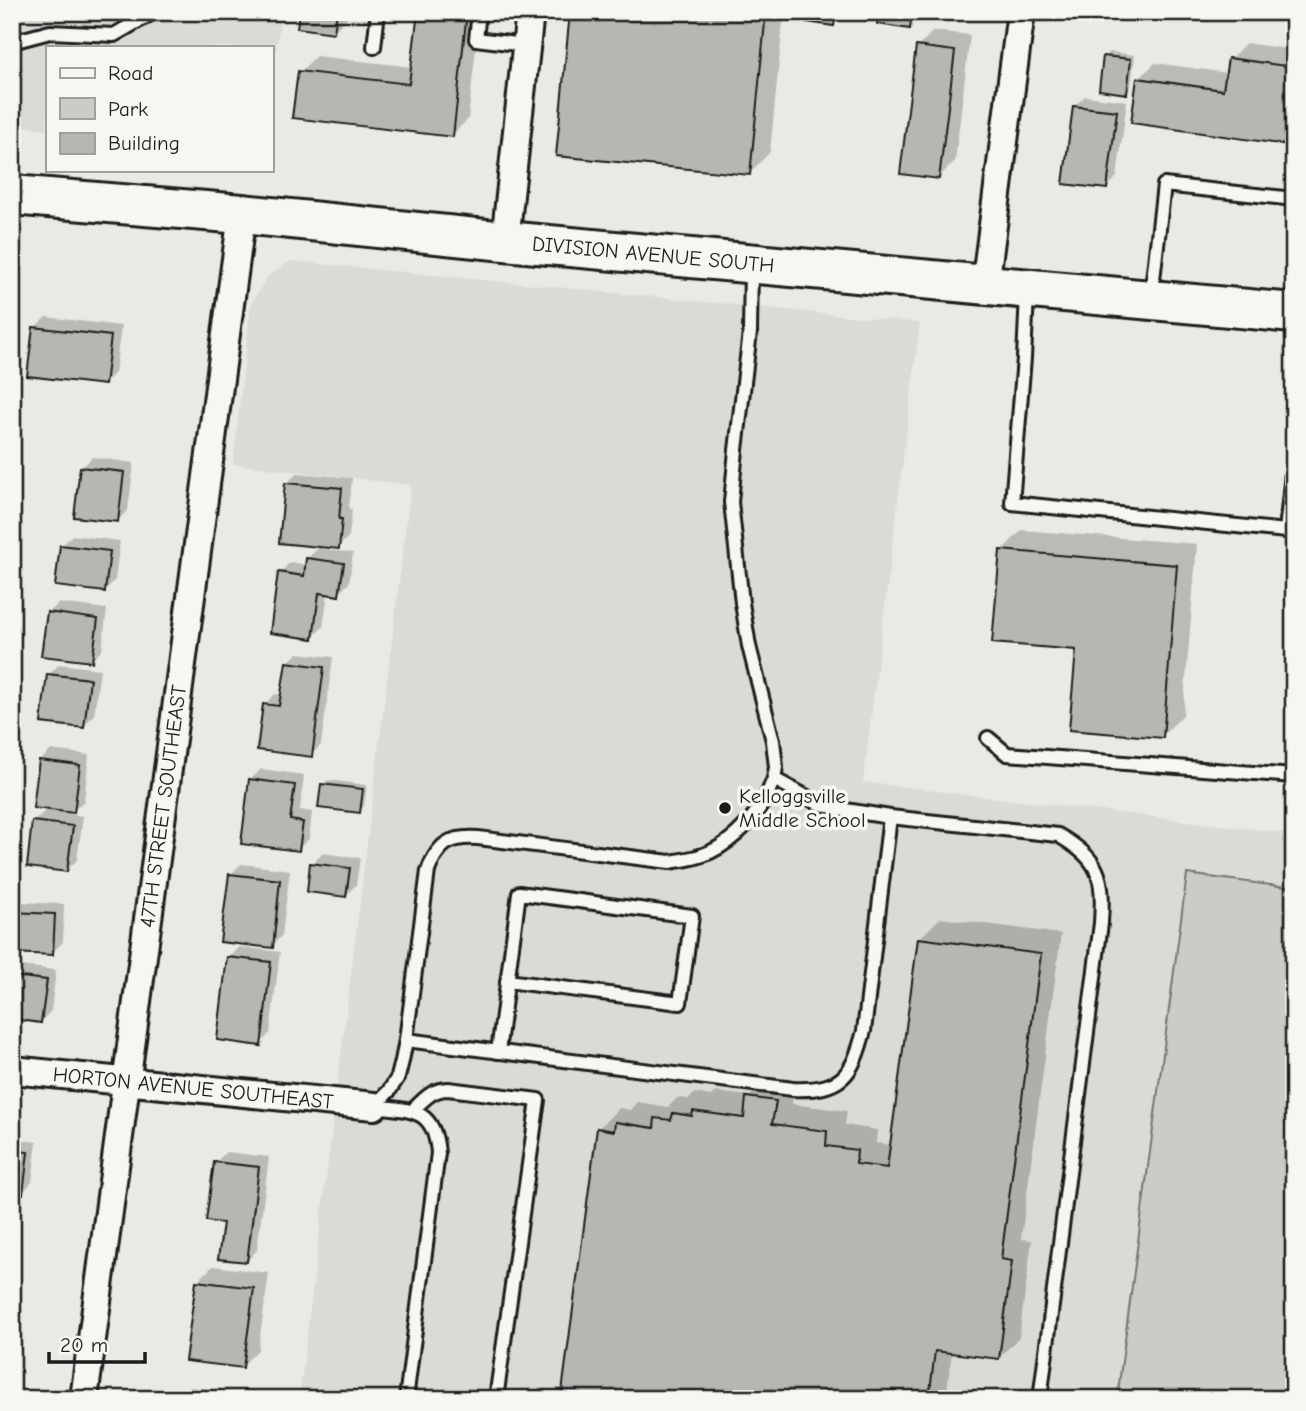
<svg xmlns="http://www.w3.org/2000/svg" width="1306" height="1411" viewBox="0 0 1306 1411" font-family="'Comic Neue',sans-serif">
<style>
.built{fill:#dadad6}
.green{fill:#cbcbc7;stroke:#747472;stroke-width:2}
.shadow{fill:#0003}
.building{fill:#b6b6b3;stroke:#1c1c1c;stroke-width:2}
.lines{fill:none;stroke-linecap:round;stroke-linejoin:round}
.lane-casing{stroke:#1c1c1c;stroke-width:18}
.street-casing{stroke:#1c1c1c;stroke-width:32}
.primary-casing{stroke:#1c1c1c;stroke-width:44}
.lane{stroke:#f6f6f2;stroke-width:12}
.street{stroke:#f6f6f2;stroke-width:26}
.primary{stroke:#f6f6f2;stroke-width:38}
.poi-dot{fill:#1c1c1c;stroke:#f6f6f2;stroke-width:2.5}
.labels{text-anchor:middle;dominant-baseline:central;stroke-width:7;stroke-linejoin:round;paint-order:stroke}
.street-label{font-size:21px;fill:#1c1c1c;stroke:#f6f6f2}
.poi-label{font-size:21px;fill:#1c1c1c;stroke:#f6f6f2;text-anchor:start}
</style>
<rect width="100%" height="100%" fill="#e9e9e5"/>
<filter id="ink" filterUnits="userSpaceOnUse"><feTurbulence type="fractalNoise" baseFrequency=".0143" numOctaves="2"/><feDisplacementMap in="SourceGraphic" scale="14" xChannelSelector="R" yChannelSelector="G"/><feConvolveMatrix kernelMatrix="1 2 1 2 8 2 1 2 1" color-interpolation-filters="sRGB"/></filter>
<g filter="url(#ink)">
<g class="built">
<polygon points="12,12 281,12 271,94 271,47 47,47 47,129 12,125"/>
<polygon points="291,261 920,323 863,782 1294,834 1294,1399 299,1399 411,485 233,464 251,304 267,277"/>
</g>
<polygon class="green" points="1187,874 1294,888 1293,1399 1117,1399"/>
<g class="shadow">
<polygon points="301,12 350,12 349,16 333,32"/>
<polygon points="420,12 480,12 468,119 452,135 300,72 316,56 413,67"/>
<polygon points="572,12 784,12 770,152 750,173"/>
<polygon points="809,12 844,12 833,25"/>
<polygon points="881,12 920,12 919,16 909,27"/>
<polygon points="933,31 970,35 955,161 939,177 918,47"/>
<polygon points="1246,43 1294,50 1294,144 1139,78 1155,63 1228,73 1230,59"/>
<polygon points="1110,52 1135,55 1131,87 1127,92 1105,57"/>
<polygon points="1085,96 1127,101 1117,177 1107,187 1074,106"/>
<polygon points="46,317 121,326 115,373 105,383 35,327"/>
<polygon points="92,457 134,463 128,510 117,521 82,468"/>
<polygon points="297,473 352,478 349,509 352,509 349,536 339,547 322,545 322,549 353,553 349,583 338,594 328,593 323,627 313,637 280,573 290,562 307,565 308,558 321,545 286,484"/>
<polygon points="1022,530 1197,544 1183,715 1162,736 1001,551"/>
<polygon points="72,535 120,541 115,580 105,590 62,546"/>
<polygon points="59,603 107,609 102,650 92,660 48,613"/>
<polygon points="298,653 333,657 321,745 311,755 264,705 275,694 283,695 287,663"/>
<polygon points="59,664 100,669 94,716 83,726 49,675"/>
<polygon points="51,750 89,755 84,801 70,814 83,816 77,860 67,870 34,821 48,808 41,760"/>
<polygon points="261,769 304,775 300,810 312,812 309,839 298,849 250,780"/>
<polygon points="328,780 367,785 364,806 360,811 323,784"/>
<polygon points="323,853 360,858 356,885 345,896 312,864"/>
<polygon points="241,864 290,870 282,935 272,946 230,875"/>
<polygon points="20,902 64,904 63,942 52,953 12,951 12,910"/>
<polygon points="940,918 1061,934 1021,1239 1032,1240 1019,1337 999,1358 952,1352 946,1399 563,1399 598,1129 619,1108 630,1110 637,1102 668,1107 677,1098 689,1099 695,1093 711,1096 715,1092 750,1096 769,1077 796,1080 792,1104 847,1111 845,1125 877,1130 876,1143 892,1145 919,939"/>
<polygon points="239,947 280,952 270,1033 260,1044 229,957"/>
<polygon points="12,965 56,970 51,1011 41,1021 12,1017"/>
<polygon points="12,1139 37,1142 32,1182 22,1193 12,1191"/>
<polygon points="226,1152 269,1157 257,1250 247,1261 225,1221 215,1163"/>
<polygon points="12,1227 20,1228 12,1294"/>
<polygon points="213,1266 269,1273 258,1350 242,1366 197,1281"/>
<polygon points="189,1387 232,1392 231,1399 179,1399"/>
</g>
<g class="building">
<polygon points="299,12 337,12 334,33 297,28"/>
<polygon points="418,12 467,12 453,137 292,118 298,71 409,84"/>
<polygon points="570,12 766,12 750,175 556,156"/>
<polygon points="807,12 836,12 834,26 806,22"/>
<polygon points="879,12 912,12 910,29 877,24"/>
<polygon points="916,46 955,51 939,179 900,174"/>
<polygon points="1103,56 1131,59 1127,94 1099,90"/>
<polygon points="1228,58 1294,67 1294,146 1131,123 1137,78 1223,90"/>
<polygon points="1073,106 1117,111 1107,189 1063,184"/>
<polygon points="33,327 111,336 105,385 27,376"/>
<polygon points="80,467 124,472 118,522 74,517"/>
<polygon points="285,483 342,488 339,519 342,519 339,549 279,543"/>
<polygon points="60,545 110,551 105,592 55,586"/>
<polygon points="1000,550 1177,565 1163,738 1069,730 1076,650 992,643"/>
<polygon points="306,558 344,563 339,596 319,593 313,639 270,633 278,572 304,576"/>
<polygon points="47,612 98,619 92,662 41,656"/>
<polygon points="286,662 324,667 312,757 257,750 263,704 279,706"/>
<polygon points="47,674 90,679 84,728 41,723"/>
<polygon points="39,760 80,765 74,813 33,808"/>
<polygon points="249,779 295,785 290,820 303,822 299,851 241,844"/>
<polygon points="321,784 363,789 360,813 318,808"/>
<polygon points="32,821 73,826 67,872 27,867"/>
<polygon points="310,863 350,868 346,897 307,892"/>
<polygon points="229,874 280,880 273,948 220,942"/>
<polygon points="12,912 55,914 53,955 12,953"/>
<polygon points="918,938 1041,954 1001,1259 1012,1261 999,1359 935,1351 929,1399 561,1399 597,1128 614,1131 615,1122 654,1128 655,1118 671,1120 673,1113 692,1116 693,1111 744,1118 746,1097 776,1101 772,1124 827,1131 826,1146 857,1150 856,1164 887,1168"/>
<polygon points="227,957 271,962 261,1046 217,1040"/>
<polygon points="12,976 47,980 41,1023 12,1019"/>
<polygon points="12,1150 28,1152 23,1194 12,1193"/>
<polygon points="214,1162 259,1167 247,1262 218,1259 223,1223 206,1221"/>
<polygon points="196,1281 254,1288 243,1368 185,1361"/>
</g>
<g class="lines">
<g class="lane-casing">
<g id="lane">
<polyline points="479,12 476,39 525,45"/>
<polyline points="12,42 50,32 114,35 154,12"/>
<polyline points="374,47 378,12"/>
<path d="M751 268 750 332 736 450 731 502 742 603 749 646 773 741 776 767 774 779 818 803 839 809 890 817 1058 835C1100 860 1104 875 1101 923L1040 1399"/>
<polyline points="1027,294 1024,358 1012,503 1286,531 1294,454"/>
<polyline points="1151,297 1164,185 1294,199"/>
<polyline points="988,738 1007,754 1294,776"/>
<path d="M406 1040 793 1089C842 1091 852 1076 864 1031L890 817"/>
<polyline points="498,1052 519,893 692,916 680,1003 507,981"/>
<path d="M374 1106 389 1091 398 1077 402 1061 406 1040 428 871C438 844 449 836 478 838L670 862C681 860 692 859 703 855 726 847 749 825 762 804 767 797 770 787 774 779"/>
<path d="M374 1106C412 1111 434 1107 438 1153L406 1399"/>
<path d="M412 1111C423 1100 432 1089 448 1089L538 1100 496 1399"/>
</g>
</g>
<g class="street-casing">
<g id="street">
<polyline points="505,241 530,12"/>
<polyline points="985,286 1021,12"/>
<path id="s1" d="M12 1070 374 1106"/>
<path id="s2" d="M84 1399 242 214"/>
</g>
</g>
<g class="primary-casing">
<g id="primary">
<path id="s3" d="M12 195 242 214 505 241 1294 313"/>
</g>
</g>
<use href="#lane" class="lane"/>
<use href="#street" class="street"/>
<use href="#primary" class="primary"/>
</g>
</g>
<circle class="poi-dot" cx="725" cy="808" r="7"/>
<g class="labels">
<g class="street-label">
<text stroke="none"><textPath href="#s3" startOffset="644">DIVISION AVENUE SOUTH</textPath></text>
<text stroke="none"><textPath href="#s2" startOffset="598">47TH STREET SOUTHEAST</textPath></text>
<text stroke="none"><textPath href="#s1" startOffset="182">HORTON AVENUE SOUTHEAST</textPath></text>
</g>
<g class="poi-label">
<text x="739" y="796">Kelloggsville<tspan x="739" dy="24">Middle School</tspan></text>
</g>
</g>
<rect width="1306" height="1411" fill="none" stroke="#f6f6f2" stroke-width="42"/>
<rect x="21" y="21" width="1264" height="1369" fill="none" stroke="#1c1c1c" stroke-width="2.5" filter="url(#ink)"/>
<rect x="46" y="46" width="228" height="126" fill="#f6f6f2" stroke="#9f9f9c" stroke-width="2"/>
<rect x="60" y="68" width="35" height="10" fill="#f6f6f2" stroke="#9f9f9c" stroke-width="2"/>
<text x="108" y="80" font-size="21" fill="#1c1c1c">Road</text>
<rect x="60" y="98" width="35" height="21" fill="#cbcbc7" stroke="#9f9f9c" stroke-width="2"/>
<text x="108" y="116" font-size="21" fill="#1c1c1c">Park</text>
<rect x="60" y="133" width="35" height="21" fill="#b6b6b3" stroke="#9f9f9c" stroke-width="2"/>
<text x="108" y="150" font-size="21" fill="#1c1c1c">Building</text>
<path d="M49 1352v10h96v-10" fill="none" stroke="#1c1c1c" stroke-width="3.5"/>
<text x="60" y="1352" font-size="21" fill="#1c1c1c" stroke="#f6f6f2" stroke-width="5" paint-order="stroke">20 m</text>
</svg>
